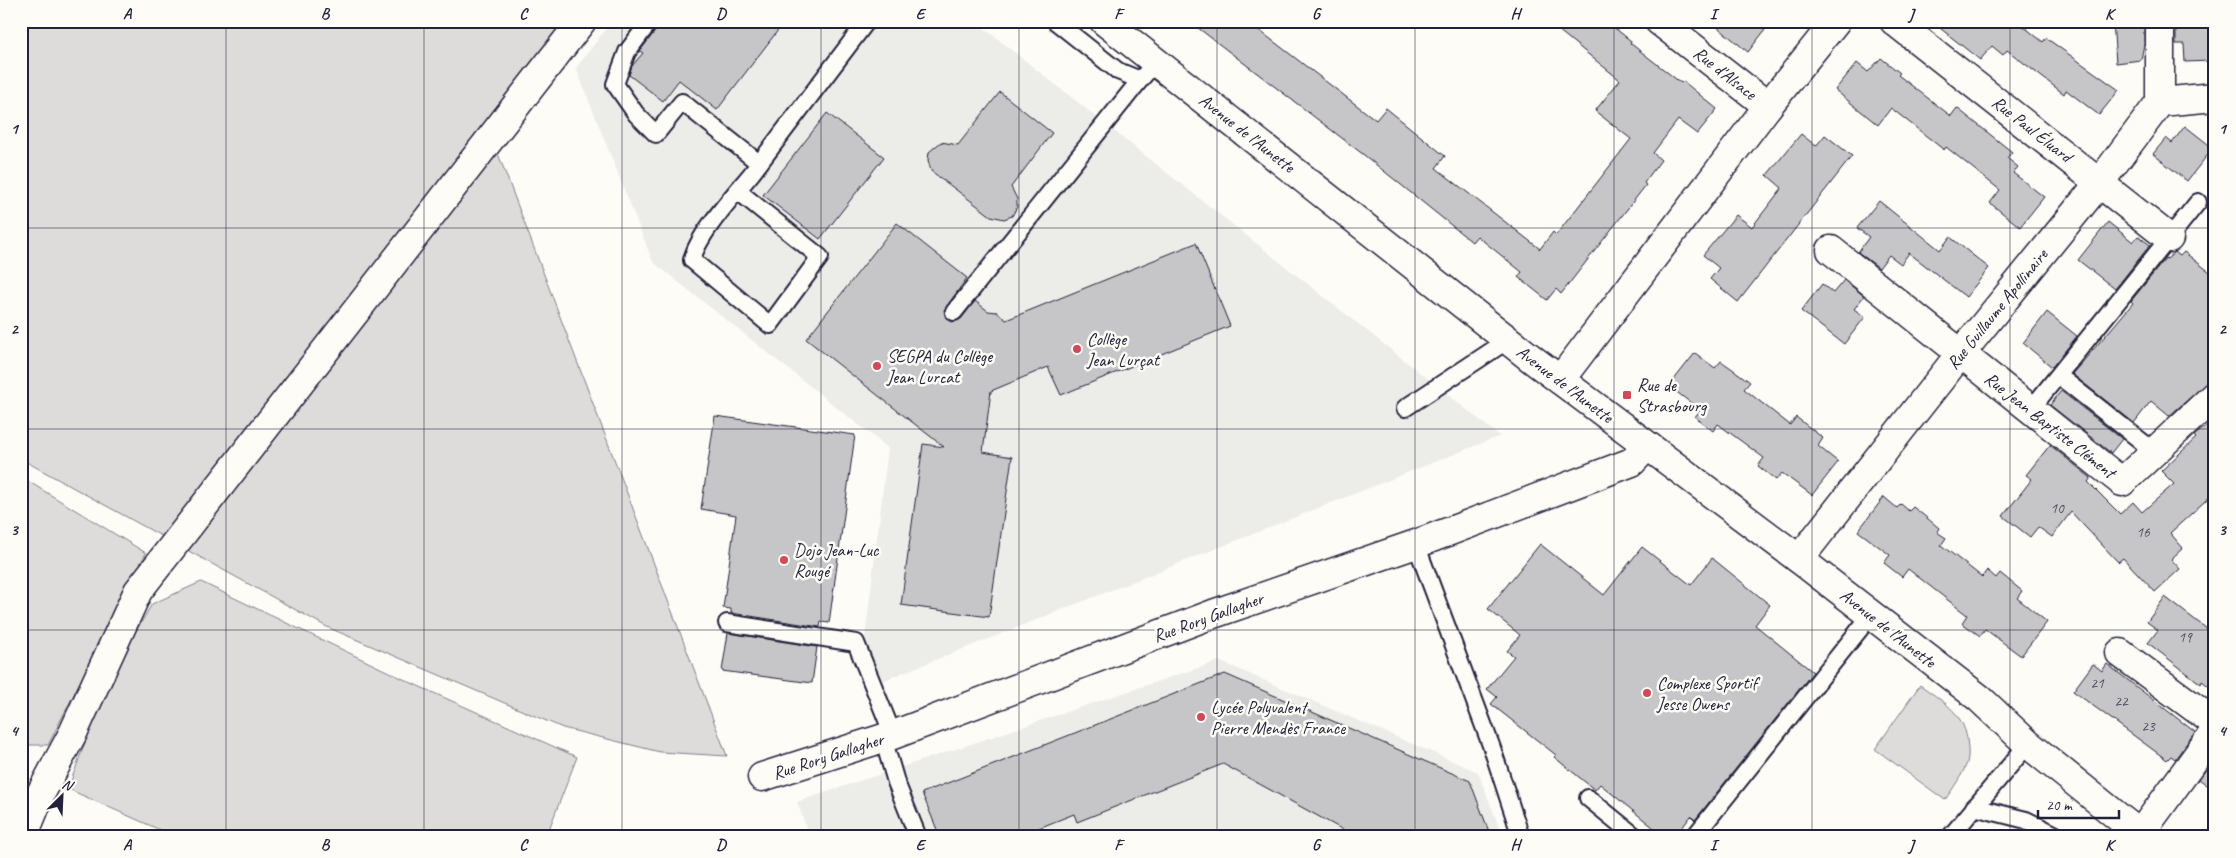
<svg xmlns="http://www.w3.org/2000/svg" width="2236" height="858" viewBox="0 0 2236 858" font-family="Caveat,sans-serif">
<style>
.built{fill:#ecece9}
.green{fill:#dddcdb;stroke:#807f8b}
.building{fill:#c6c6c8;stroke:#22223b}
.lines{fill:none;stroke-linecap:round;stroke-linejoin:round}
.service-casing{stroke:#22223b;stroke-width:20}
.minor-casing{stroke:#22223b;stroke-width:31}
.service{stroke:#fdfcf7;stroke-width:16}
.minor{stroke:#fdfcf7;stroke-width:28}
.grid{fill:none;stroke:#22223b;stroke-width:1;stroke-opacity:0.55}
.poi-dot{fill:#d1495b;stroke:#fdfcf7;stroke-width:2}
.labels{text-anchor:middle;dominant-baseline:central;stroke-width:5;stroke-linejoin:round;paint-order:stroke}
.number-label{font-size:15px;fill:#4b4b5e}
.street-label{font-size:18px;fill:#22223b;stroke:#fdfcf7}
.poi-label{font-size:18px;fill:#22223b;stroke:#fdfcf7;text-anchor:start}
.neatline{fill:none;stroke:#22223b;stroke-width:2}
.grid-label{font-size:16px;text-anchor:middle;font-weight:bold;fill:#22223b}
</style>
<rect width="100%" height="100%" fill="#fdfcf7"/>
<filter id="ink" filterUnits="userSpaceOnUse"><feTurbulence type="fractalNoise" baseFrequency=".02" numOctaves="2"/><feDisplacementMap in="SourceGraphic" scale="10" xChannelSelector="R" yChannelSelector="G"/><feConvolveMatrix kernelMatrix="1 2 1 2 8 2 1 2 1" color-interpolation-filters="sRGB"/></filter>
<g filter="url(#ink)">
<g class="built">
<polygon points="612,21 975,21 1500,436 882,681 865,638 888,448 653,262 576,68"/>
<polygon points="1219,661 1478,772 1503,837 810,837 797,802"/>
</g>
<g class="green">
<polygon points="21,21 584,21 494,143 727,756 660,752 563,728 327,627 21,459"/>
<polygon points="21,477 146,553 48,745 21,745"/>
<polygon points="201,582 416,685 577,757 546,837 176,837 68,789 109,677 152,604"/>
<path d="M1920 685C1941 700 1963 712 1967 739 1968 747 1969 755 1967 763 1962 776 1953 788 1945 800L1875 749Z"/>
</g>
<g class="building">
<polygon points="663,21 785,21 717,110 679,80 663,101 629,75 632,66 643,53 640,51"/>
<polygon points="1189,21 1247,21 1376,120 1386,108 1445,156 1436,168 1540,249 1553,232 1556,235 1631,139 1595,111 1620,80 1547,21 1606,21 1631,41 1630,43 1681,83 1683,81 1717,109 1697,134 1678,120 1653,153 1661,160 1644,183 1646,185 1561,294 1556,289 1547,300 1518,277 1522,272 1477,236 1472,242 1364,155"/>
<polygon points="1710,21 1754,21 1765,30 1748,52"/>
<polygon points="1931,21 2017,21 2043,42 2046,38 2119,90 2099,115 2066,90 2064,94 2007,50 2003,55 1992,46 1980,60"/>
<polygon points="2113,21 2144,21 2144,44 2141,60 2116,63"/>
<polygon points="2176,21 2215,21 2215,43 2210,43 2211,61 2185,62 2184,44 2176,44"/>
<polygon points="1881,58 1900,73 1898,75 1951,116 1957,108 2012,152 2007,158 2018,167 2013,173 2044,197 2020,227 1990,203 2000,190 1946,147 1944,150 1891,108 1878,125 1835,90 1857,63 1868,72"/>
<polygon points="1000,92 1052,133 1011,187 1017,199 1017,207 1012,216 1004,219 991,216 931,171 928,160 929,152 941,142 958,145"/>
<polygon points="827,113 884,157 820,239 763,195"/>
<polygon points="2185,126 2213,148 2187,181 2153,154 2166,138 2172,143"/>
<polygon points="1801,134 1816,146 1825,135 1852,156 1738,302 1710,279 1719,268 1703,255 1736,215 1752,227 1782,188 1767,175"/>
<polygon points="1879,201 1940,250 1950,237 1989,268 1966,297 1909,253 1901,264 1889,255 1879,268 1858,252 1869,237 1857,228"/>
<polygon points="2108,222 2133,242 2138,236 2150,245 2115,289 2078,260"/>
<polygon points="897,223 967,278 944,310 945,316 952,322 961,319 975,301 988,311 997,312 1006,320 1196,243 1230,326 1061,395 1048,367 991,391 983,452 1012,457 989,617 901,605 923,444 944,447 806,339"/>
<polygon points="2175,252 2180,256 2184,252 2215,276 2215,376 2169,416 2151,401 2134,423 2072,374 2112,328 2133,303 2131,301 2166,258 2167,259"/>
<polygon points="1844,280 1864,296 1854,309 1865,317 1844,344 1801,311 1822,284 1833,293"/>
<polygon points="2047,312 2077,336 2052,367 2023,343"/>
<polygon points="1695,353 1715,368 1721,361 1731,368 1750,382 1744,389 1790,425 1796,417 1823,438 1818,446 1838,462 1812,495 1782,473 1776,480 1758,466 1764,458 1718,424 1713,431 1695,417 1700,410 1669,386"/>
<polygon points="2061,391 2122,439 2111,453 2050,405"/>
<polygon points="715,416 855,435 829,623 821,622 820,627 731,613 731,609 723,608 736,515 701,509"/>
<polygon points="2215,419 2215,492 2170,533 2183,548 2171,559 2180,569 2155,592 2123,558 2118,562 2071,512 2052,537 2038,527 2030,537 2003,516 2032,479 2026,475 2050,445 2091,478 2088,482 2120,514 2133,502 2142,512 2174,484 2161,471 2196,438 2194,436"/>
<polygon points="1884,497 1897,508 1901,504 1909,511 1913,507 1922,514 1939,528 1937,532 1946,538 1941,545 1982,577 1987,570 1996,578 2000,573 2022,591 2017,598 2047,622 2021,656 1985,629 1980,636 1962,623 1967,615 1908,569 1902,577 1884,563 1890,555 1858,531"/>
<polygon points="1540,544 1604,595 1642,547 1691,585 1712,558 1770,605 1755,625 1813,672 1695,820 1691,816 1675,837 1665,837 1600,784 1595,790 1554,757 1556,755 1491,704 1497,697 1487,689 1514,656 1507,651 1520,635 1488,609"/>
<polygon points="2165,597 2215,635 2215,691 2202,681 2201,684 2148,643 2158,630 2147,622"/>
<polygon points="728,633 817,647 812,683 722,671"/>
<polygon points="2093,664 2102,671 2107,664 2195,732 2175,759 2171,756 2167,760 2073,691"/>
<polygon points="1225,674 1470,781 1491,837 1356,837 1223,764 1077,822 1074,814 1016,837 940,837 922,793"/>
<polygon points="2215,758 2215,791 2199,779"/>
</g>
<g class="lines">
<g class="service-casing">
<g id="service">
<polyline points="650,21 627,52 615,84 636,114 656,134 682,102 759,163"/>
<polyline points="1055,21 1118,71 1140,80 1147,72"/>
<path d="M738 191 820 257 770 325 692 260C698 234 734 195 752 173 790 123 828 72 867 21"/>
<polyline points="954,312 1140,80"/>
<polyline points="2059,376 2155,452"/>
<polyline points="1405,408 1508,340"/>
<polyline points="2031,409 2198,202"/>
<polyline points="1416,544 1492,748 1521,837"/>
<polyline points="727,623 856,643 893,735"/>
<polyline points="883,738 896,782 918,837"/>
<polyline points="1588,798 1636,837"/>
<polyline points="1974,807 2026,820 2060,837"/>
<polyline points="1694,837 1871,615"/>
<polyline points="1950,837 2028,744"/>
</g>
</g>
<g class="minor-casing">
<g id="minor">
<polyline points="1104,21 1532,359 1799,559 1979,698 2028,744 2143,837"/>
<polyline points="1659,21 1768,106"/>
<polyline points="1894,21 2169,238"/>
<polyline points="2160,21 2160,102"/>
<polyline points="1831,250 2122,482 2215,395"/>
<polyline points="1560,380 1768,106 1836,21"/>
<polyline points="1799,559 1957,358 2100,182 2160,102 2215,97"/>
<polyline points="2120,653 2215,723"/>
<polyline points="762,777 893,735 1213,614 1416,544 1632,462 1647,446"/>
<polyline points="2140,834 2215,731"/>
<polyline points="23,837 41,793 73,733 138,591 582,21"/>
</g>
</g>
<use href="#service" class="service"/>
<use href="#minor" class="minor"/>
</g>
</g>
<path class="grid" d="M226 21V837M424 21V837M622 21V837M821 21V837M1019 21V837M1217 21V837M1415 21V837M1614 21V837M1812 21V837M2010 21V837M21 228H2215M21 429H2215M21 630H2215"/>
<g class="poi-dot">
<circle cx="1077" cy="349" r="5"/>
<circle cx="877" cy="366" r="5"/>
<rect x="1622" y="390" width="10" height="10" rx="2.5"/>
<circle cx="784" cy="560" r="5"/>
<circle cx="1647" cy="693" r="5"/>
<circle cx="1201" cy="717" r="5"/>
</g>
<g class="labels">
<g class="number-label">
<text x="2057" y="508">10</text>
<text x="2143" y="532">16</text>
<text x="2185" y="637">19</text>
<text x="2097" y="683">21</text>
<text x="2121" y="701">22</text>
<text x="2148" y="726">23</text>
</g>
<g class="street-label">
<text transform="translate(1725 73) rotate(38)">Rue d'Alsace</text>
<text transform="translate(2032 129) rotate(38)">Rue Paul Éluard</text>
<text transform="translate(1247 133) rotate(38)">Avenue de l'Aunette</text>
<text transform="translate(1997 309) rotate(-51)">Rue Guillaume Apollinaire</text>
<text transform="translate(1565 384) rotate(37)">Avenue de l'Aunette</text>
<text transform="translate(2050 425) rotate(38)">Rue Jean Baptiste Clément</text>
<text transform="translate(1208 617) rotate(-20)">Rue Rory Gallagher</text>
<text transform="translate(1888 628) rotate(38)">Avenue de l'Aunette</text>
<text transform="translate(828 756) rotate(-18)">Rue Rory Gallagher</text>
</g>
<g class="poi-label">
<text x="1087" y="339">Collège<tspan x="1087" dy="21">Jean Lurçat</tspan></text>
<text x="887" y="356">SEGPA du Collège<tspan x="887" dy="21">Jean Lurcat</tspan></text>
<text x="1637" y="385">Rue de<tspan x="1637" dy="21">Strasbourg</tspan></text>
<text x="794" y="550">Dojo Jean-Luc<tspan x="794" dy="21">Rougé</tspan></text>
<text x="1657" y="683">Complexe Sportif<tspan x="1657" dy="21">Jesse Owens</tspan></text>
<text x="1211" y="707">Lycée Polyvalent<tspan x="1211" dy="21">Pierre Mendès France</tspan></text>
</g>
</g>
<rect width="2236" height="858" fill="none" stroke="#fdfcf7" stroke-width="55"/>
<g transform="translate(62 796) rotate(24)" stroke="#fdfcf7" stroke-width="4" paint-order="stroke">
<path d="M0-4L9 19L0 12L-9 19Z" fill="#22223b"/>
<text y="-8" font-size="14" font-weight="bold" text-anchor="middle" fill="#22223b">N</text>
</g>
<path d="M2038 810v8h81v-8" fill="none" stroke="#22223b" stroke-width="2.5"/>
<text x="2046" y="810" font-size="15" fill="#22223b" stroke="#fdfcf7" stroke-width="4" paint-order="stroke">20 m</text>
<rect x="28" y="28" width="2180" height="802" class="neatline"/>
<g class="grid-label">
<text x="127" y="19">A</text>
<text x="325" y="19">B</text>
<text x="523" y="19">C</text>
<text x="721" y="19">D</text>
<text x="920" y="19">E</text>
<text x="1118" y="19">F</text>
<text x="1316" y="19">G</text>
<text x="1515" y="19">H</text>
<text x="1713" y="19">I</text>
<text x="1911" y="19">J</text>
<text x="2109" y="19">K</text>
<text x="14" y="134">1</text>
<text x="2222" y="134">1</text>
<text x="14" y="334">2</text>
<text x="2222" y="334">2</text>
<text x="14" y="535">3</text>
<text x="2222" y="535">3</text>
<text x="14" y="736">4</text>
<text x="2222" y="736">4</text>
<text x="127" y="850">A</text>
<text x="325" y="850">B</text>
<text x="523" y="850">C</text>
<text x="721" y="850">D</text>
<text x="920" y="850">E</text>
<text x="1118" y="850">F</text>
<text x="1316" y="850">G</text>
<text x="1515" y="850">H</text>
<text x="1713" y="850">I</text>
<text x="1911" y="850">J</text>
<text x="2109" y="850">K</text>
</g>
</svg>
